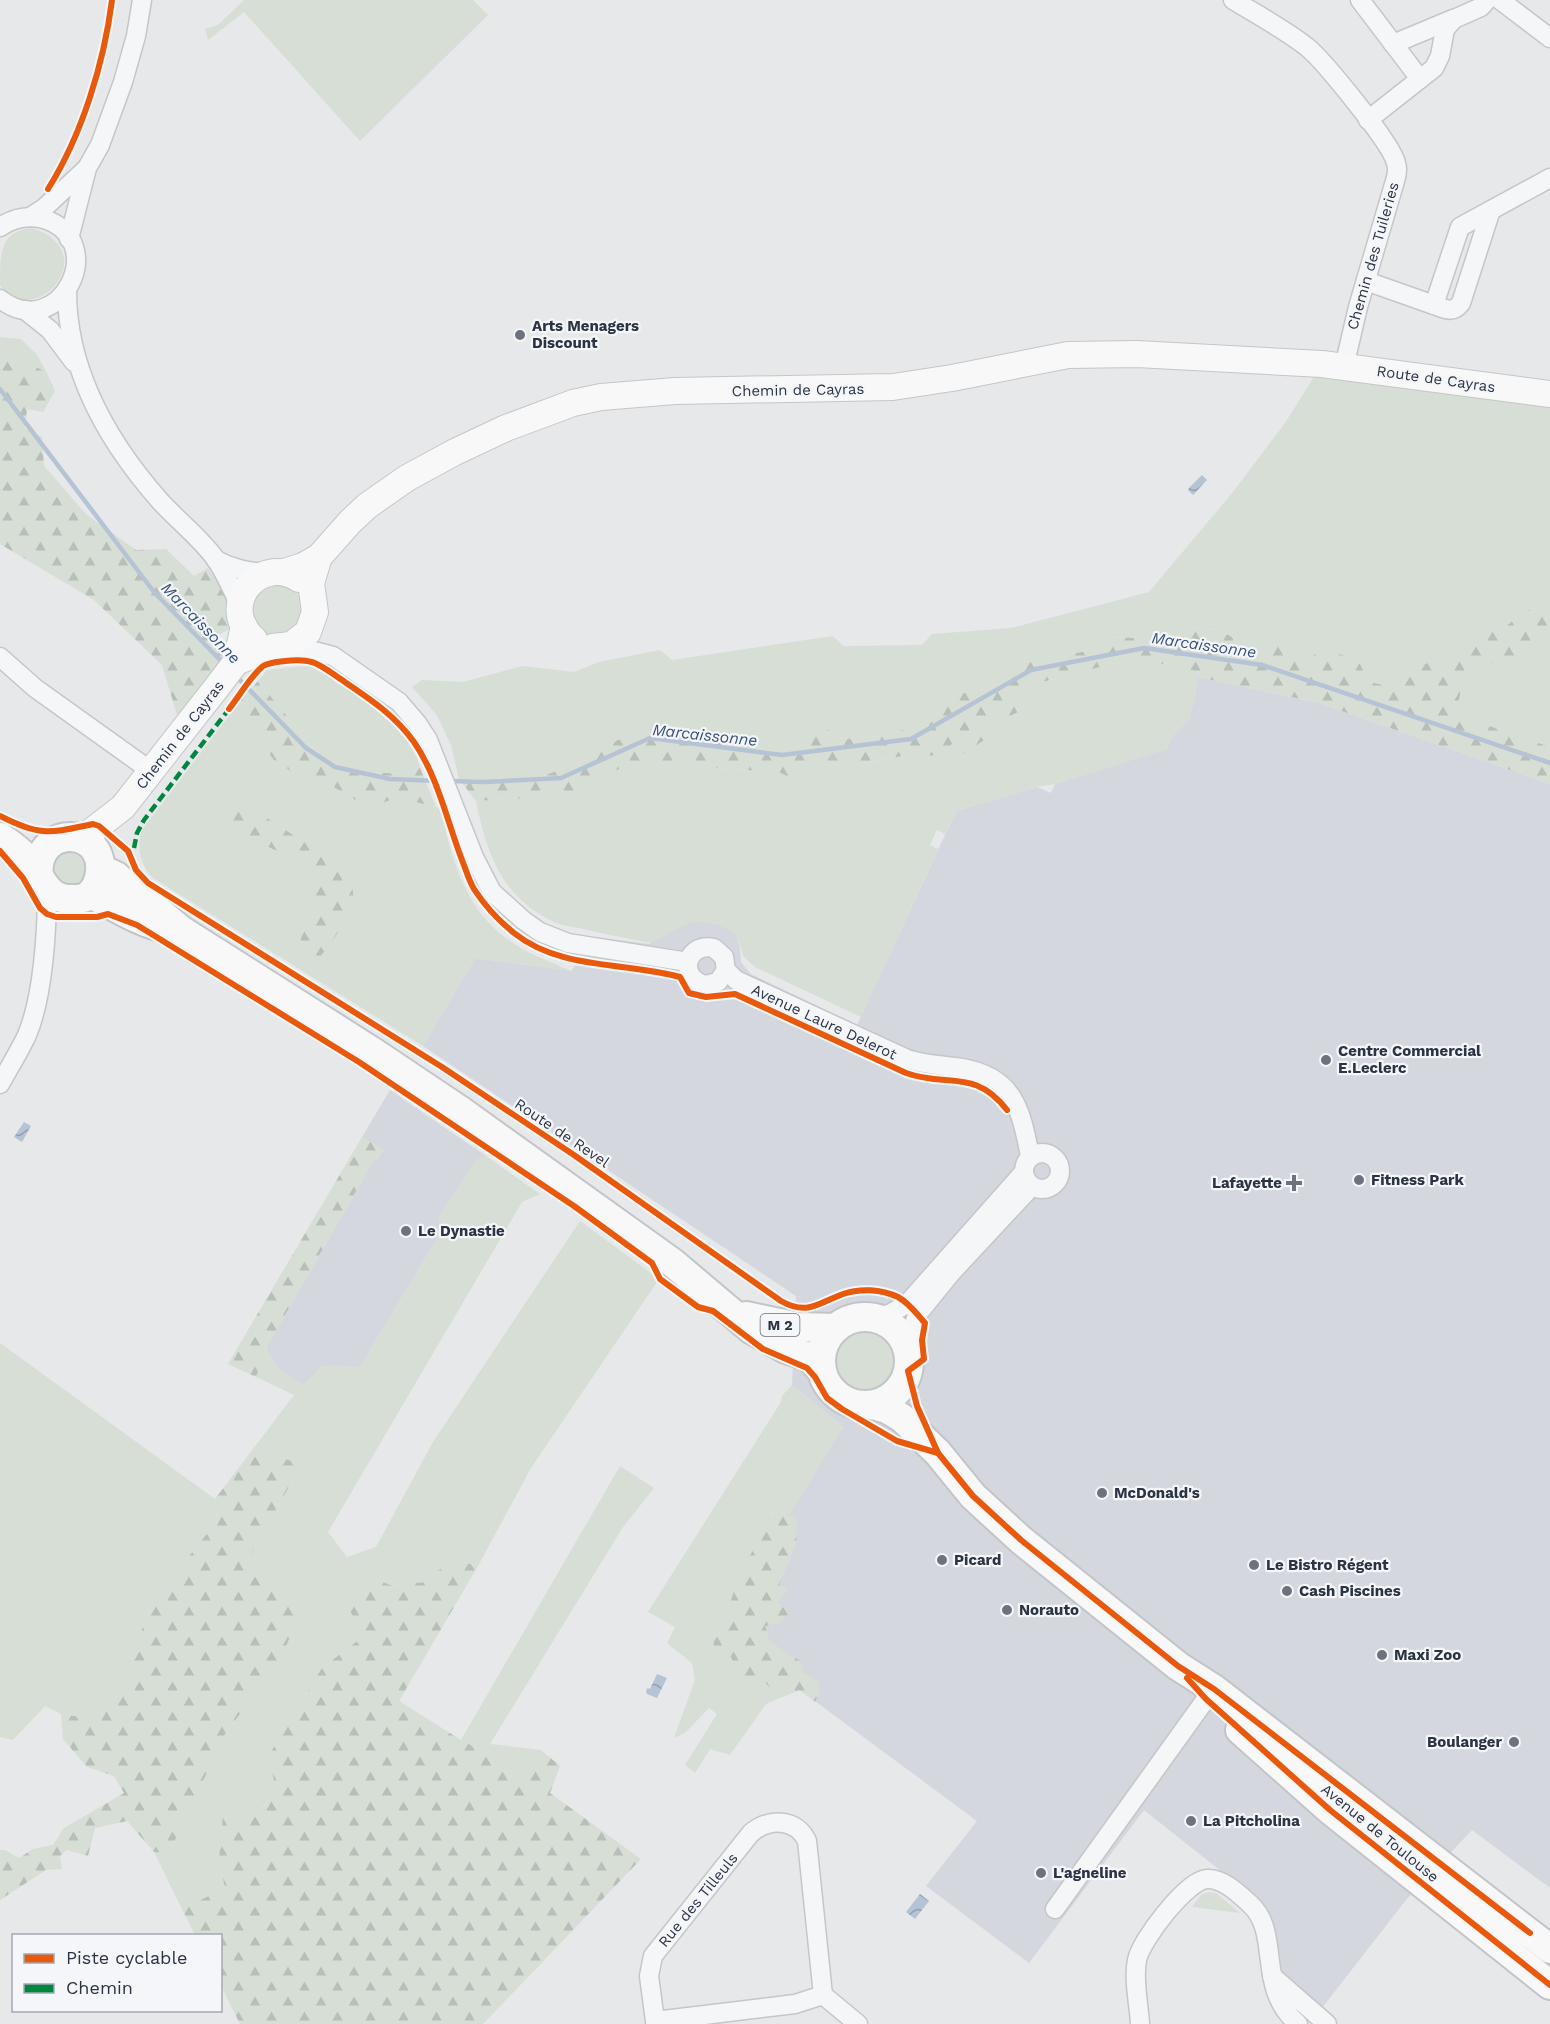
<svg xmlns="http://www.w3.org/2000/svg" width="1550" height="2024" viewBox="0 0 1550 2024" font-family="'Work Sans',sans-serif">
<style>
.built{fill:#d4d7dd}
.green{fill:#d6ded6;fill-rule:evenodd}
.forest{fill:url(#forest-firs)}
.water{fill:url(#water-waves)}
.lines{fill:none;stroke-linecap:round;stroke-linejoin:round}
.stream{stroke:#b4c4d5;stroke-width:4.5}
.street-casing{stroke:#c4c6c8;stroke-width:21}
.secondary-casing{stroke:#c4c6c8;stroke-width:28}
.primary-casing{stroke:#c2c5c8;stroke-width:32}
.street{stroke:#f5f6f7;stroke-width:18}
.secondary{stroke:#f8f8f8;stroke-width:26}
.primary{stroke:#f8f8f8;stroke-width:28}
.quiet{stroke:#00873e;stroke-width:4.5;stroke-dasharray:9 4.5;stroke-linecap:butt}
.cycleway-casing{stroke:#f4f6f9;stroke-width:10}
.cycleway{stroke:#e8590c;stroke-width:6}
.poi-dot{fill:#6c737f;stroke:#f4f6f9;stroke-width:2}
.labels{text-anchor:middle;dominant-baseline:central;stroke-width:4.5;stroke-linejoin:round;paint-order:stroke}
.shield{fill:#f4f6f9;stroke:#676e7b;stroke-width:1.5}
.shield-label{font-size:14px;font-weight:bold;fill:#2b3445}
.street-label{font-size:15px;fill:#2b3445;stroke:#f4f6f9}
.poi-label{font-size:15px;font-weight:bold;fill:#2b3445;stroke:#f4f6f9;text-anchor:start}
.water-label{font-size:16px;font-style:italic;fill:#34527a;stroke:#f4f6f9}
</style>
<defs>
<pattern id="forest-firs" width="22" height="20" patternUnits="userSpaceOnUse" patternTransform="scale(1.5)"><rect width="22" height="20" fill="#d6ded6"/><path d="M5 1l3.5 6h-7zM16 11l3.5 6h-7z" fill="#b8bfb9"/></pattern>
<pattern id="water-waves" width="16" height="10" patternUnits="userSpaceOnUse" patternTransform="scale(1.5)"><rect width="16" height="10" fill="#b4c4d5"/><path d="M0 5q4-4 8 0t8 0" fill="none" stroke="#93a0af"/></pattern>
</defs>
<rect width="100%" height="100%" fill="#e6e8ea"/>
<g class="built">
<polygon points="1198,677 1319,703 1550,784 1550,1888 1472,1830 1406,1900 1322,2008 1283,1978 1275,1933 1256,1899 1144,1810 1029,1963 926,1886 977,1821 800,1690 779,1698 734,1591 843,1427 792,1385 796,1296 423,1046 475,958 571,971 596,937 649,944 674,929 696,920 720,925 736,934 740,948 741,962 751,974 857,1025 956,811 1037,787 1051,793 1055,784 1167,749 1173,735 1190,718"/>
<polygon points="390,1090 486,1156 476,1160 440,1216 437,1239 360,1367 322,1366 303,1386 276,1366 266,1348 371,1165 384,1150 362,1137"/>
</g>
<g class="green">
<polygon points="244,0 473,0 488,15 360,141 244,12 208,40 205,29 218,25"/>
<path d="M33 228C105 253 34 333 0 285 0 252 0 231 33 228Z"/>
<polygon points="0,337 21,339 37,355 47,373 17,356 0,357"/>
<polygon points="1314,377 1550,406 1550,600 1519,615 1502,630 1485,626 1462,658 1388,686 1369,682 1359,662 1306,660 1283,638 1249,646 1219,630 1169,627 1138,638 1106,637 1087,651 1014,665 978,691 956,694 927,723 881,736 841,739 829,730 805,745 773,751 719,737 618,740 586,760 527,782 459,779 451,745 437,715 412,687 422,680 463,682 522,666 574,672 599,662 660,650 672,660 833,636 843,646 922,645 932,634 1011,628 1149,592 1233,492 1285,423"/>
<circle cx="277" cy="610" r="26"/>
<polygon points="1540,645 1550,646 1550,747 1445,711 1459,700 1462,684 1503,655 1519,659"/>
<path d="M1131 659 1148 669 1165 663 1199 672 1190 718 1173 735 1168 749 1055 784 1037 787 956 811 945 834 937 830 930 845 938 849 861 1017 755 967 744 957 736 934C697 911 687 924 651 943 629 939 606 934 583 929 575 927 564 926 556 923 502 898 487 855 476 801L543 797 574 792 607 773 633 763H683L693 773 706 775 714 768 779 772 792 779 807 766 841 763 858 764 904 756 923 755 952 743 995 714 1022 710 1031 685Z"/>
<path d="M309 665C350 687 407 720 420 768L403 774 370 772 327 765 258 681 267 670Z"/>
<path d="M238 704 242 717 305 780 332 786 367 807 398 798 440 808C453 861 464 911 513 943 530 955 552 962 571 971L475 958 423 1046 153 878C140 864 136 848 142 830ZM292 858 354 905 302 933 316 906 317 884Z"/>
<polygon points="54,850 81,850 90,869 80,887 60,890 46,861"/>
<polygon points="486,1156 540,1194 522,1202 328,1532 347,1557 376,1547 433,1442 580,1221 659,1279 531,1468 478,1566 450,1559 427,1582 390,1585 367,1575 346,1605 366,1634 322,1668 276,1791 219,1860 225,1888 182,1909 154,1852 169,1853 227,1730 273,1674 293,1595 275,1589 244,1566 302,1464 253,1449 294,1395 256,1377 266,1348 276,1366 303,1386 322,1366 360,1367 437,1239 440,1216 476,1160"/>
<circle cx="864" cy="1362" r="32"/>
<polygon points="0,1343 215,1499 217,1521 151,1604 134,1652 125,1692 81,1717 61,1714 45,1706 13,1740 0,1737"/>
<polygon points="792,1385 843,1427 790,1515 774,1511 745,1588 734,1592 721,1631 713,1641 731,1657 739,1674 763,1680 779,1698 766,1704 730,1755 710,1749 695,1773 685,1765 717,1714 709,1708 685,1733 674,1738 695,1680 692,1663 667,1643 675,1627 648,1612 781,1402 782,1396"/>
<polygon points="620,1466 654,1488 623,1527 490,1744 541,1750 512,1777 493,1757 461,1740"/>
<polygon points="1208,1892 1216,1893 1240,1913 1192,1907 1201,1895"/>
</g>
<g class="forest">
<polygon points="17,356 47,373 55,391 43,412 27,409 25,428 42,437 44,466 87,515 136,550 166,549 194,576 208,568 225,593 234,627 218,635 223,658 207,684 177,715 162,665 94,600 0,544 0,357"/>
<polygon points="1550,600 1550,646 1540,645 1519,660 1502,656 1462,684 1459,700 1446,711 1550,747 1550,784 1319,703 1198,677 1199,672 1165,663 1148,669 1131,659 1031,685 1022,710 1004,719 995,715 986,739 964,753 952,743 945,756 923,755 915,767 907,765 903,756 858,764 841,763 807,766 792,779 779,772 714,768 706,775 692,773 683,763 633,763 607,774 574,792 543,797 476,801 459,779 527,782 586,760 618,740 655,731 719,737 773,751 805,745 815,729 829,730 841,739 881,736 927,723 956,694 978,691 1014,665 1087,651 1106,637 1138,638 1169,627 1219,630 1249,646 1283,638 1306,660 1325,648 1359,662 1369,682 1388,686 1402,670 1440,660 1447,663 1462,658 1472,634 1485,626 1502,630 1519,615"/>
<polygon points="258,681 327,765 370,772 403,774 420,768 436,807 398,798 367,807 332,786 305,780 274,760 242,717 238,704"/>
<polygon points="235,797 351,873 354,905 335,937 314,965 298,956 302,933 316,906 316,884 292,858 250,838 226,817"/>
<polygon points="362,1137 384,1150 371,1165 266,1348 256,1377 228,1364"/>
<polygon points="253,1449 302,1464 244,1566 275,1589 293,1595 297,1622 273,1674 227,1730 169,1853 154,1852 127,1821 95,1828 88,1856 67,1850 60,1856 62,1869 46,1870 0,1900 0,1850 5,1850 19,1858 33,1849 53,1845 64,1828 124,1793 114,1776 87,1767 63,1739 61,1714 81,1717 125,1692 134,1652 151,1604 217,1521 215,1499"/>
<polygon points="775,1511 790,1515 797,1519 796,1544 779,1585 788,1589 778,1602 789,1613 780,1623 765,1626 770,1641 788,1654 801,1661 803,1672 817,1680 820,1692 815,1702 799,1690 779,1698 763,1680 738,1675 731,1657 716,1658 713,1641 721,1631 734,1591 745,1588 738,1577"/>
<polygon points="450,1559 478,1566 399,1701 461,1740 493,1757 512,1777 541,1750 560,1766 550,1793 641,1859 483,2024 240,2024 221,1986 220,1936 195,1935 182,1909 225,1888 219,1860 223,1816 262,1809 276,1791 269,1755 322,1668 365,1635 346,1605 367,1575 390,1585 427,1582"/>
</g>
<g class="water">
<polygon points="1202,475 1207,480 1193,495 1188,490 1189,488"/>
<polygon points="24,1122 31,1126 22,1142 14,1137"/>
<polygon points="657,1674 667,1678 657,1698 647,1694 646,1691 648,1688 650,1689"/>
<polygon points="920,1894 929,1901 915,1919 906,1912"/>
</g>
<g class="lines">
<g class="stream">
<polyline points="0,389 154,592 225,665"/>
<polyline points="235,675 306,748 335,767 390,779 438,781"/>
<polyline points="450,781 485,782 561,778 650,738 782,755 911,739 1031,670 1144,648 1262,665 1550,763"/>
</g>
<g class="street-casing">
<g id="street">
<path d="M1233 0C1258 15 1284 29 1307 47 1324 61 1392 144 1396 163 1398 169 1397 175 1395 181L1358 307 1344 367"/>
<polyline points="1360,0 1420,79"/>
<polyline points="1500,0 1550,38"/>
<polyline points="1393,44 1453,19"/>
<polyline points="1368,120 1434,68 1440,56 1445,29 1454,19 1481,7 1487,0"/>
<polyline points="30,217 44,208 87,168"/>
<path d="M0 227C13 218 28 215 44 219 112 241 59 345 0 299"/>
<polyline points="69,239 87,168 100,145 123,82 136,36 142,0"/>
<polyline points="1366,281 1434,305 1460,227 1550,178"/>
<path d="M67 291C67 372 108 442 160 501 178 521 202 539 217 561 226 575 233 591 240 606"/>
<path d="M1434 305C1445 309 1453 314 1461 303L1491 210"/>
<polyline points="25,310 50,330 74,362"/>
<path d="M216 560C233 569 248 572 268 573"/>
<polyline points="291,645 333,656 399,702 417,723 428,740 474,857 492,892 523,920 540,932 568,943 688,962"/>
<polyline points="0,657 35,688 151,771"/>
<path d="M726 970 718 982 705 985C677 977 686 942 714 948L724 957 726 970 736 980 907 1059C925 1065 943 1065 962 1068 1015 1077 1021 1111 1030 1156"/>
<path d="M0 1084C9 1068 19 1052 27 1035 43 997 47 932 47 890"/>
<circle cx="1042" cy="1171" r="18"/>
<polyline points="875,1318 891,1313 907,1304 1023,1173"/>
<polyline points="907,1347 917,1315 951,1273 1032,1186"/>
<polyline points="1055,1909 1206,1699"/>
<polyline points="1272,1976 1327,2024"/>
<path d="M823 1995 795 2004 655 2021 649 1976 653 1956 751 1833C769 1818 796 1818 807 1841L823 1995 858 2024"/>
<path d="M1140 2024C1139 2004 1133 1980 1137 1960 1141 1940 1187 1880 1207 1879 1223 1878 1239 1894 1250 1904 1282 1933 1255 1987 1298 2024"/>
</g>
</g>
<g class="secondary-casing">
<g id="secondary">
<polyline points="284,572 303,566 319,557 350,522 367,506 407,478 455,452 506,428 573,403 601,397 675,391 893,387 952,378 1068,355 1137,354 1322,364 1550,394"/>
<path d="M254 639C217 607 258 553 299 579"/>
<polyline points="236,662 273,647 291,645 308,632 315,612 311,583 319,557"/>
<polyline points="79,838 88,834 123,807 217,687 236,662 244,626"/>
</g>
</g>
<g class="primary-casing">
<g id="primary">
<path d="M0 837C9 843 18 849 25 857 42 874 44 901 74 899 80 899 87 898 91 893 98 886 101 874 100 863 94 824 33 829 39 877"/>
<polyline points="101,869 116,876 181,930 370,1050 461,1111 673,1263 751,1329 786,1349 809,1357 821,1370"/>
<path d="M91 894C114 906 141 924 167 928"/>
<polyline points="746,1316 798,1327 836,1328"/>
<circle cx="865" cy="1361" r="44"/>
<polyline points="873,1405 887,1409 902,1418 938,1453 973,1496 1021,1540 1178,1666 1214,1689 1550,1949"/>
<polyline points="1240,1730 1330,1810 1550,1985"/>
</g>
</g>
<use href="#street" class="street"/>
<use href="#secondary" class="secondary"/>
<use href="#primary" class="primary"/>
<polyline class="quiet" points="134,848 137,833 144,820 229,709"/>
<g class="cycleway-casing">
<g id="cycleway">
<path d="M48 189C82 135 104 63 112 0"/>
<path d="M229 709C240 695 250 677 263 666 270 662 277 662 285 661 312 658 317 663 339 678 367 697 394 714 414 742 438 777 447 821 462 860 466 870 469 881 474 889 485 906 499 921 514 933 560 970 626 962 680 977L689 993 706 997 735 994 906 1073C947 1088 975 1068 1007 1110"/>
<path d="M0 816C41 837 50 833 93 824L99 826 128 851 136 870 148 883 442 1067 574 1155 781 1301C808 1316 818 1303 843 1294 860 1288 881 1289 898 1297 909 1303 917 1314 925 1323L922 1340 924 1359 908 1371 917 1406 938 1453 973 1496 1021 1540 1178 1666 1214 1689 1530 1933"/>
<polyline points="0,851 23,878 40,908 47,914 56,917 97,917 108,914 137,925 359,1062 574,1206 652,1263 660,1279 698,1307 713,1311 763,1349 807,1368 815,1377 827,1398 842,1409 897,1441 938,1453"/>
<polyline points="1187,1678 1206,1699 1330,1810 1550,1985"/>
</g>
</g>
<use href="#cycleway" class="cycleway"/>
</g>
<g class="poi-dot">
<circle cx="520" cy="335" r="6"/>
<circle cx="1326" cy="1060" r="6"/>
<circle cx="1359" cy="1180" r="6"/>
<path d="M1291 1174h6v6h6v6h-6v6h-6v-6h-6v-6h6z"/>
<circle cx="406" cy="1231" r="6"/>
<circle cx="1102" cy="1493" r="6"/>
<circle cx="942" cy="1560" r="6"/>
<circle cx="1254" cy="1565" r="6"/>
<circle cx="1287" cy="1591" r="6"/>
<circle cx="1007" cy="1610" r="6"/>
<circle cx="1382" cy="1655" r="6"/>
<circle cx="1514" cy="1742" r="6"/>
<circle cx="1191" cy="1821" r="6"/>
<circle cx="1041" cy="1873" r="6"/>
</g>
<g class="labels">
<rect class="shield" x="760.5" y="1314" width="39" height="22" rx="4.5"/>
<g class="shield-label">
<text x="780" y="1325">M 2</text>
</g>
<g class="street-label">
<text transform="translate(1373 256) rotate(-74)">Chemin des Tuileries</text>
<text transform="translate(1436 379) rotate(8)">Route de Cayras</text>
<text transform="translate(798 390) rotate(-1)">Chemin de Cayras</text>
<text transform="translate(180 735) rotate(-52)">Chemin de Cayras</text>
<text transform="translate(824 1022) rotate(25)">Avenue Laure Delerot</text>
<text transform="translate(562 1133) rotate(34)">Route de Revel</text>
<text transform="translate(1380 1833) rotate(39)">Avenue de Toulouse</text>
<text transform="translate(698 1900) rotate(-51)">Rue des Tilleuls</text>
</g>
<g class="poi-label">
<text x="532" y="326">Arts Menagers<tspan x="532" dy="17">Discount</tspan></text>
<text x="1338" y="1051">Centre Commercial<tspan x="1338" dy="17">E.Leclerc</tspan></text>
<text x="1371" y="1180">Fitness Park</text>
<text x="1282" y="1183" text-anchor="end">Lafayette</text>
<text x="418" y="1231">Le Dynastie</text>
<text x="1114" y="1493">McDonald's</text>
<text x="954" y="1560">Picard</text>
<text x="1266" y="1565">Le Bistro Régent</text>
<text x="1299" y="1591">Cash Piscines</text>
<text x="1019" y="1610">Norauto</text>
<text x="1394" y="1655">Maxi Zoo</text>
<text x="1502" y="1742" text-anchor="end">Boulanger</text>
<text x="1203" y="1821">La Pitcholina</text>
<text x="1053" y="1873">L'agneline</text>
</g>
<g class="water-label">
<text transform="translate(201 623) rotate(46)">Marcaissonne</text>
<text transform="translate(1204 645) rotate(8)">Marcaissonne</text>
<text transform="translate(705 735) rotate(6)">Marcaissonne</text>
</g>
</g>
<rect x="12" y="1934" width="210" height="78" fill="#f4f6f9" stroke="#a4a8b1" stroke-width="1.5"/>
<rect x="24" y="1954" width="30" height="9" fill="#e8590c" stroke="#a4a8b1" stroke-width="1.5"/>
<text x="66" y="1964" font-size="18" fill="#2b3445">Piste cyclable</text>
<rect x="24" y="1984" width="30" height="9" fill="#00873e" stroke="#a4a8b1" stroke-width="1.5"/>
<text x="66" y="1994" font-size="18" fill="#2b3445">Chemin</text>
</svg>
